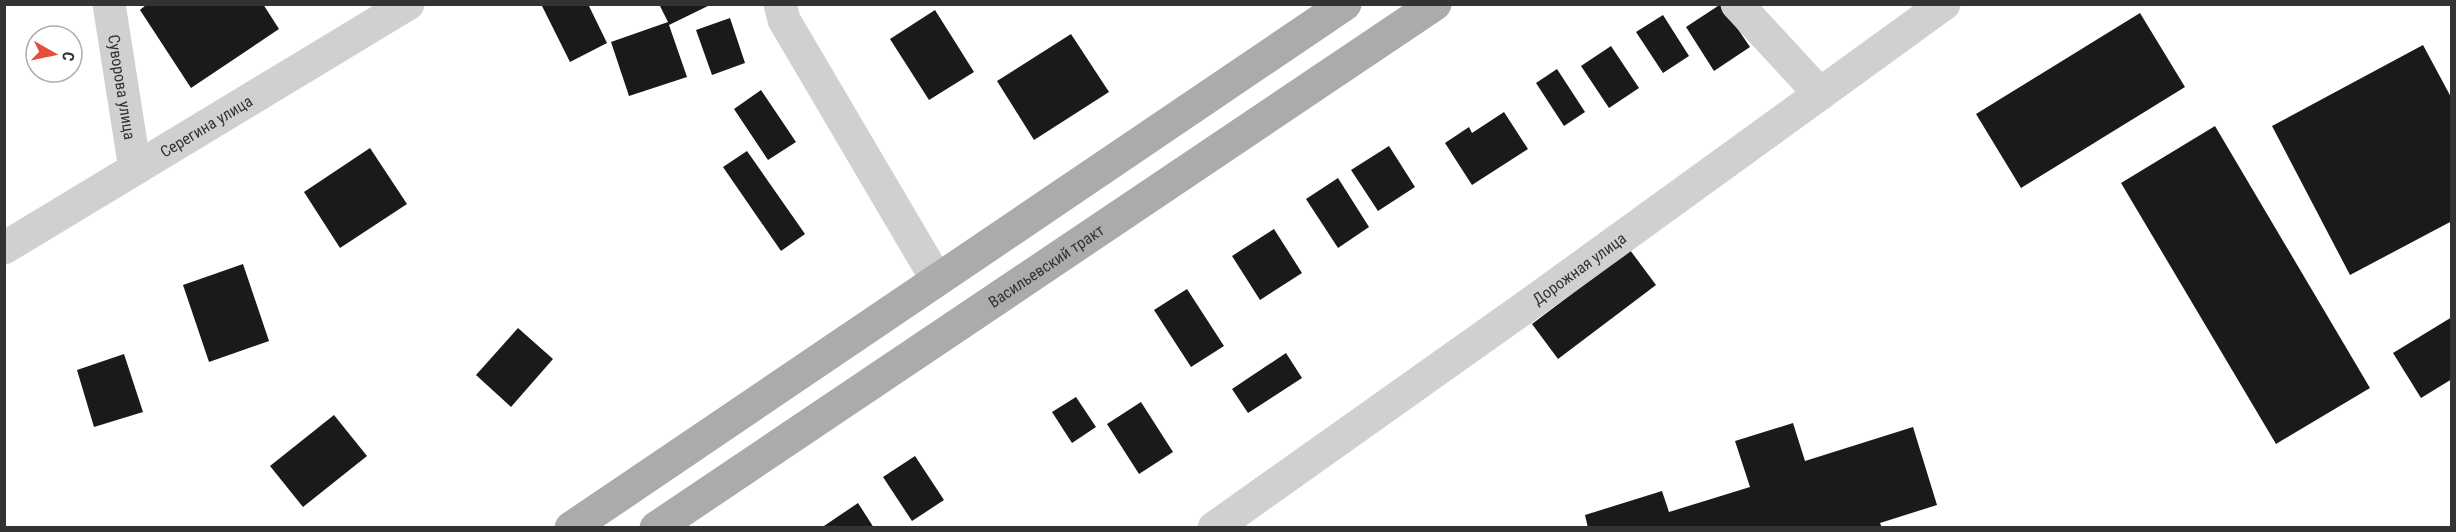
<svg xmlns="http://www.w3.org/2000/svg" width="2456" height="532" viewBox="0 0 2456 532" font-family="'Roboto Condensed',sans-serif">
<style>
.building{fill:#1a1a1a}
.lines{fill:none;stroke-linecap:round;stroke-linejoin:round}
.minor{stroke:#d0d0d0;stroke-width:33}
.major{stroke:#ababab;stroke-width:33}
.labels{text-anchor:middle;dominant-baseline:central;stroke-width:6;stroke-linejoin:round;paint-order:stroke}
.street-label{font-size:16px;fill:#333;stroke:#fff}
</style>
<rect width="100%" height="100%" fill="#fff"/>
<g class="building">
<polygon points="147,4 263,4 279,29 191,88 140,10"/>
<polygon points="541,4 588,4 607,43 570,62"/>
<polygon points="659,4 712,4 669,25 687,77 629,96 611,42 668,22"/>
<polygon points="1721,4 1750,47 1714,71 1686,27"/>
<polygon points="935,10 974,72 929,100 890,39"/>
<polygon points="2140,13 2185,87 2021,188 1976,114"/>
<polygon points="1663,15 1689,56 1663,73 1636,32"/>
<polygon points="730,18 745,63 712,75 696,30"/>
<polygon points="1071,34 1109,92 1034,140 997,81"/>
<polygon points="2423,45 2452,99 2452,221 2350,275 2272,126"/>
<polygon points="1611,46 1639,88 1609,108 1581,66"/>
<polygon points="1557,69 1585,112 1564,126 1536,83"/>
<polygon points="761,90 796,142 768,160 734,109"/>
<polygon points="1504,112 1528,149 1472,185 1445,143 1469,127 1472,133"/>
<polygon points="2215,126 2370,388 2276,444 2121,183"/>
<polygon points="1389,146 1415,187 1378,211 1351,170"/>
<polygon points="370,148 407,204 340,248 304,192"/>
<polygon points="747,151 805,234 781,251 723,167"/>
<polygon points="1338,178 1369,227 1338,248 1306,199"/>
<polygon points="1274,229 1302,273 1260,300 1232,256"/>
<polygon points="1630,250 1656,285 1558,359 1532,324"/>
<polygon points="243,264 269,341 209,362 183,285"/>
<polygon points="1187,289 1224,346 1191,367 1154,310"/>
<polygon points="2452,317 2452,379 2421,398 2393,353"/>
<polygon points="518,328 553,359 511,407 476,375"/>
<polygon points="1286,353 1302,378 1248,413 1232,389"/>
<polygon points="124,354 143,412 94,427 77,370"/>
<polygon points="1076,397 1096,427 1072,443 1052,412"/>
<polygon points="1141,402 1173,452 1139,474 1107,424"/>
<polygon points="334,415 367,456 303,507 270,466"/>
<polygon points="1793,423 1805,461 1913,427 1937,505 1880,523 1882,528 1588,528 1585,515 1662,491 1669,512 1750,487 1735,441"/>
<polygon points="915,456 944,500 912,521 883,477"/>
<polygon points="858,503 874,528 821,528"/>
</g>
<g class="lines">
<g class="minor">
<path id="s1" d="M109 4 135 169"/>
<polyline points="780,4 784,20 937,280"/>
<polyline points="1737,4 1820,94"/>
<path id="s2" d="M4 248 408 4"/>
<path id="s3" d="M1214 528 1541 296 1944 4"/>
</g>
<g class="major">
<polyline points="571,528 1345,4"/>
<path id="s4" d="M656 528 1435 4"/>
</g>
</g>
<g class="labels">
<g class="street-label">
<text stroke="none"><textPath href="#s1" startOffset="84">Суворова улица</textPath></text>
<text stroke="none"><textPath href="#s2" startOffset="236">Серегина улица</textPath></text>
<text stroke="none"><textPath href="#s4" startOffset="470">Васильевский тракт</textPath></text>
<text stroke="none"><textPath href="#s3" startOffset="448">Дорожная улица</textPath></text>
</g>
</g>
<rect width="2456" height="532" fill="none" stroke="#333333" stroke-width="12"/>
<g transform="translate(54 54) rotate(99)"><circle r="28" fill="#ffffff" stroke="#adadad" stroke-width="1.5"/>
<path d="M0-4.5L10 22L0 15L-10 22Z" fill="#e34f3b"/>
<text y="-9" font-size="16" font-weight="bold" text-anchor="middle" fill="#333333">С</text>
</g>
</svg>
